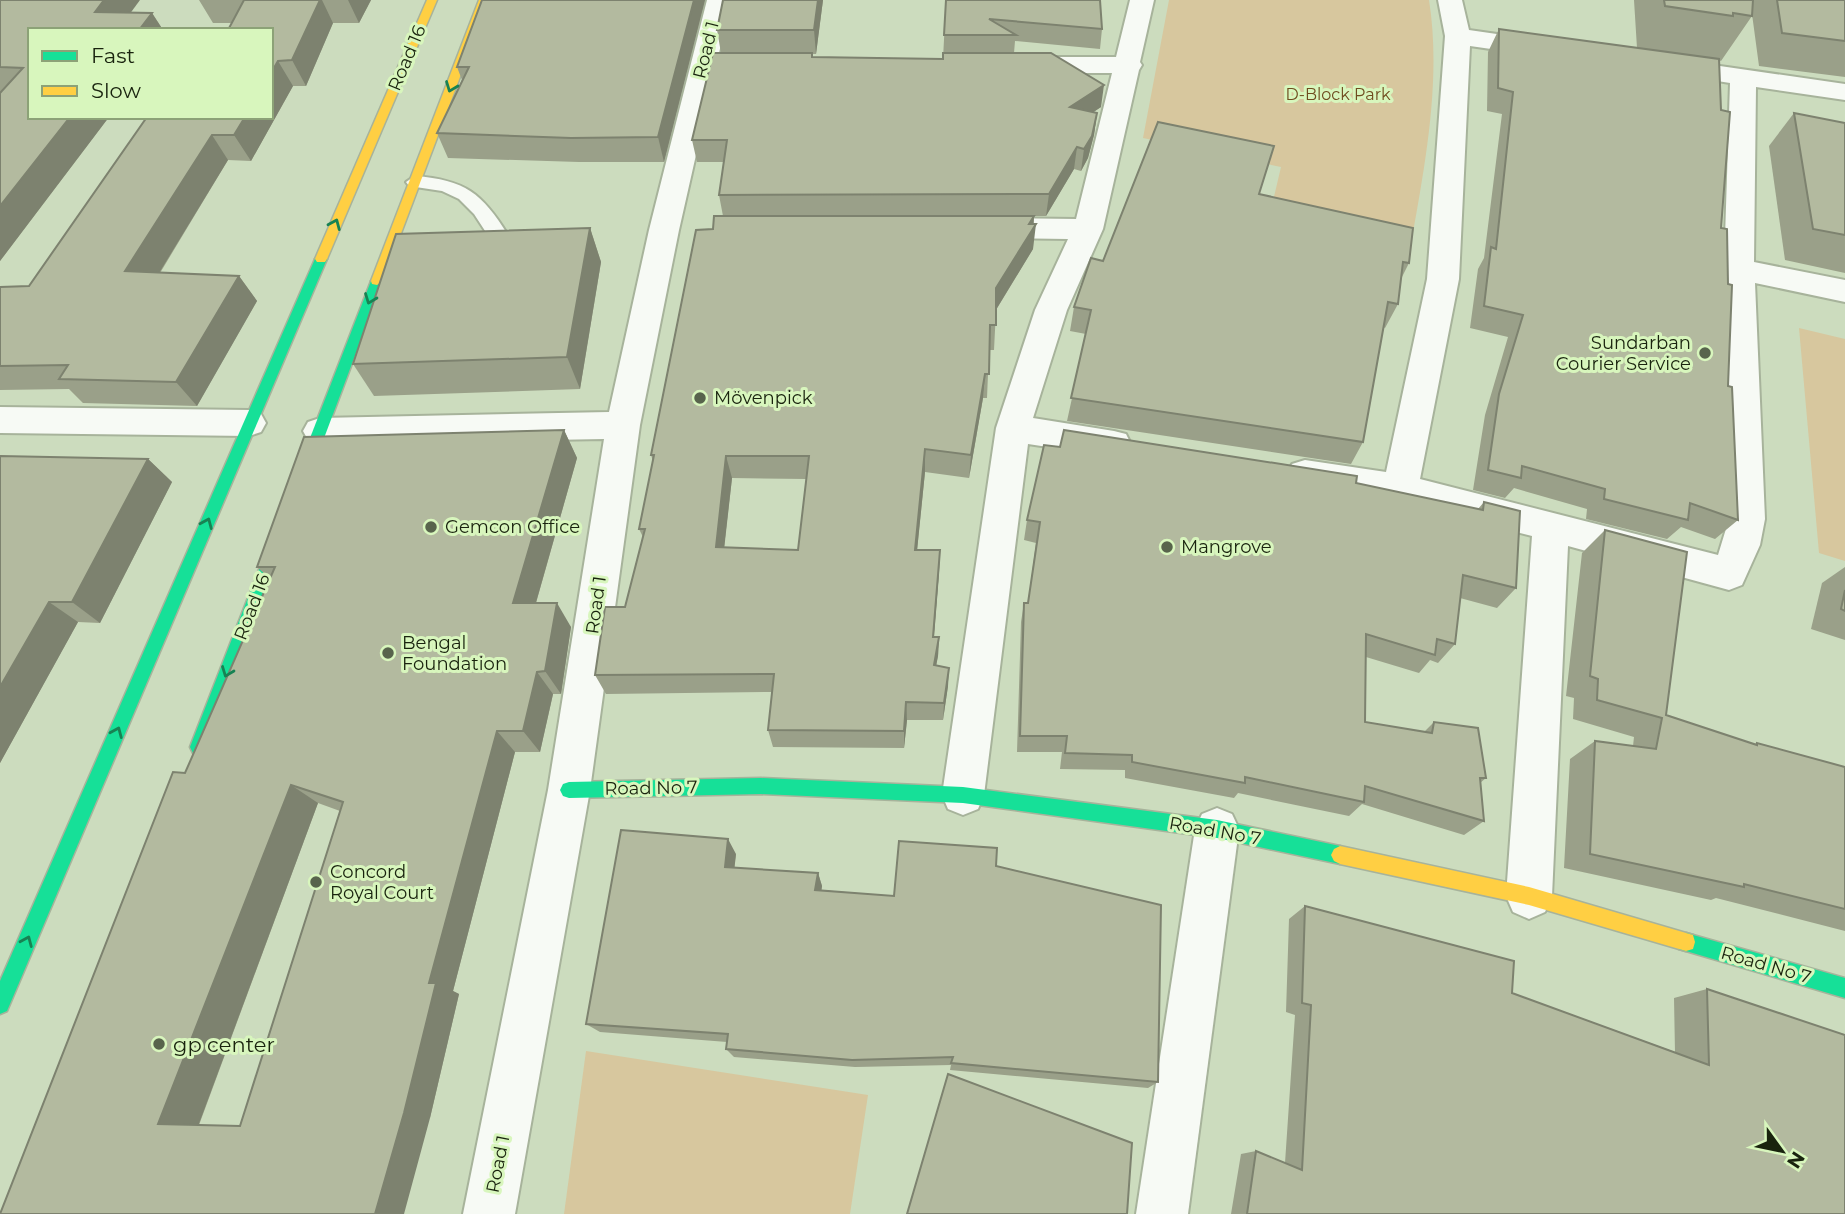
<svg xmlns="http://www.w3.org/2000/svg" width="1845" height="1214" viewBox="0 0 1845 1214" font-family="Montserrat,sans-serif">
<style>
.green{fill:#d7c79e}
.lines{fill:none;stroke-linecap:round;stroke-linejoin:round}
.lane-casing{stroke:#a7b39b;stroke-width:4}
.street-casing{stroke:#a7b39b;stroke-width:4}
.fast-casing{stroke:#a7b39b;stroke-width:3}
.slow-casing{stroke:#a7b39b;stroke-width:3}
.lane{fill:#f7faf5;fill-rule:evenodd}
.street{fill:#f7faf5;fill-rule:evenodd}
.fast{fill:#16e098;fill-rule:evenodd}
.slow{fill:#ffcf43;fill-rule:evenodd}
.wall{fill:#9aa089;fill-rule:evenodd}
.shaded-wall{fill:#7d826f}
.building{fill:#b3ba9f;stroke:#7d826f;stroke-width:2;fill-rule:evenodd}
.oneway{stroke:#188253}
.poi-dot{fill:#58644c;stroke:#d8f6bd;stroke-width:2.5}
.labels{text-anchor:middle;dominant-baseline:central;stroke-width:6;stroke-linejoin:round;paint-order:stroke}
.far-park-label{font-size:16px;fill:#6f4c1f;stroke:#d8f6bd}
.street-label{font-size:18px;fill:#19230e;stroke:#d8f6bd}
.poi-label{font-size:18px;fill:#19230e;stroke:#d8f6bd;text-anchor:start}
.near-poi-label{font-size:21px;fill:#19230e;stroke:#d8f6bd;text-anchor:start}
</style>
<rect width="100%" height="100%" fill="#ccdcbe"/>
<g class="green">
<path d="M1169 0H1429C1442 82 1424 169 1410 250L1269 218 1281 167 1143 138Z"/>
<polygon points="1799,328 1845,339 1845,561 1819,553"/>
<polygon points="586,1051 868,1095 850,1214 564,1214"/>
</g>
<g class="lines">
<g class="lane-casing">
<path id="lane" d="M415 176C465 180 482 193 508 235L505 240H491L474 214 459 199 442 191 409 186 406 182Z"/>
</g>
<g class="street-casing">
<g id="street">
<polygon points="707,0 731,0 679,230 640,425 590,790 515,1214 463,1214 548,790 604,439 320,444 308,440 303,431 308,422 320,418 609,412 649,230"/>
<polygon points="1130,0 1154,0 1140,62 1142,65 1139,70 1103,229 1067,310 1033,418 1114,431 1126,434 1131,444 1126,454 1114,457 1028,444 984,795 978,809 963,815 948,809 942,795 996,428 1035,310 1068,239 985,238 974,235 970,228 974,221 985,218 1076,219 1112,73 1019,73 1010,71 1006,65 1010,59 1019,57 1116,57"/>
<polygon points="1438,0 1462,0 1469,30 1546,41 1555,44 1559,49 1555,54 1546,57 1470,46 1459,279 1420,479 1718,555 1729,519 1724,269 1730,83 1711,80 1707,74 1711,68 1720,66 1845,84 1845,100 1756,87 1754,262 1845,280 1845,302 1755,283 1765,519 1760,545 1742,585 1729,590 1568,546 1552,896 1545,912 1529,919 1513,912 1506,896 1532,536 1400,503 1305,488 1292,484 1287,474 1292,464 1305,460 1386,472 1427,279 1445,36"/>
<polygon points="0,407 249,410 261,414 266,423 261,432 249,436 0,433"/>
<polygon points="1217,808 1232,814 1239,829 1188,1214 1136,1214 1195,829 1202,814"/>
</g>
</g>
<g class="fast-casing">
<g id="fast">
<polygon points="321,255 327,259 7,1011 0,1014 0,981 315,259"/>
<polygon points="377,277 383,281 208,747 205,753 199,755 193,753 190,747 371,281"/>
<polygon points="761,778 963,787 1217,820 1340,846 1346,849 1349,855 1346,861 1340,864 1217,838 963,803 761,794 569,798 563,796 560,790 563,784 569,782"/>
<polygon points="1686,933 1845,978 1845,998 1686,951 1679,949 1677,942 1679,935"/>
</g>
</g>
<g class="slow-casing">
<g id="slow">
<polygon points="427,0 437,0 327,259 325,262 317,262 315,259"/>
<polygon points="479,0 489,0 383,281 377,285 372,284 371,281"/>
<polygon points="1340,846 1529,887 1686,933 1693,935 1695,942 1693,949 1686,951 1529,905 1340,864 1334,861 1331,855 1334,849"/>
</g>
</g>
<use href="#lane" class="lane"/>
<use href="#street" class="street"/>
<use href="#fast" class="fast"/>
<use href="#slow" class="slow"/>
</g>
<g class="wall">
<polygon points="0,0 131,13 152,13 163,30 30,30 30,117 109,117 0,261"/>
<polygon points="199,0 371,0 359,23 333,23 306,86 293,86 251,161 228,160 160,273 239,276 257,301 197,406 83,403 69,389 0,390 0,287 29,286 147,117 271,117 231,23 213,23"/>
<polygon points="482,0 705,0 664,162 579,162 448,158 437,133 462,80 457,67"/>
<path d="M723 0H823L816 54H812L813 57 943 59 946 0 1102 29 1100 49 1015 41 1014 53 1101 107 1093 112 1097 113 1094 135 1088 158 1081 171 1074 169 1046 216H1034L1033 249 996 310 994 350H989L987 398H983L969 478 925 472 917 550H940L939 572 934 637H939L938 656 936 665 948 686 943 720H907L904 748 773 747 768 730 772 692 606 694 595 675 625 607 643 537 639 529 653 461 651 455 713 229 723 216 719 195 724 162H697L692 140 721 53 717 30ZM732 478 806 479 798 550 724 547Z"/>
<polygon points="1634,0 1845,0 1845,77 1759,66 1752,14 1752,16 1721,61 1719,60 1721,228 1728,386 1738,520 1715,539 1681,527 1667,539 1586,519 1587,509 1514,488 1505,498 1473,490 1485,415 1508,337 1470,328 1478,269 1484,258 1502,114 1487,111 1488,52 1499,29 1637,48"/>
<polygon points="1794,113 1845,123 1845,273 1785,260 1769,146"/>
<polygon points="1259,194 1409,263 1400,281 1398,304 1385,328 1383,327 1363,442 1351,464 1067,421 1086,334 1070,331 1074,307 1103,261"/>
<polygon points="590,228 601,262 580,389 374,396 353,364"/>
<path d="M564 430 577 458 536 603 571 627 561 694H553L540 752H515L453 991 459 994 430 1118 0 1214 185 773 270 579 257 567ZM318 803 340 811 240 1126 199 1125Z"/>
<polygon points="1060,447 1356,483 1478,509 1484,502 1516,588 1497,608 1460,598 1455,644 1438,663 1430,660 1419,673 1366,657 1365,722 1424,732 1434,722 1486,778 1480,783 1484,821 1464,835 1362,804 1349,816 1238,793 1234,798 1125,778 1125,770 1060,769 1062,752 1017,752 1021,622 1024,603 1028,603 1036,543 1024,540 1027,520"/>
<polygon points="0,456 148,459 172,482 100,623 78,622 0,763"/>
<polygon points="1605,530 1666,715 1754,744 1757,743 1845,767 1845,931 1716,898 1711,900 1564,868 1570,759 1595,741 1633,746 1634,737 1573,719 1574,698 1566,696 1582,553"/>
<polygon points="1845,567 1845,640 1811,629 1822,583"/>
<polygon points="736,854 734,868 818,873 822,886 821,890 894,896 996,866 1158,1082 1148,1088 950,1070 951,1065 855,1067 734,1057 726,1049 727,1042 600,1032 586,1024"/>
<polygon points="1305,906 1512,993 1675,1052 1674,998 1707,989 1845,1214 1231,1214 1241,1154 1256,1151 1285,1163 1295,1015 1286,1012 1289,919"/>
</g>
<g class="shaded-wall">
<polygon points="104,0 140,0 118,30 95,12"/>
<polygon points="320,0 322,0 333,23 306,86 292,60"/>
<polygon points="348,0 371,0 359,23"/>
<polygon points="694,0 705,0 664,162 658,137"/>
<polygon points="818,0 823,0 816,54 814,30"/>
<polygon points="152,13 163,30 139,30"/>
<polygon points="278,61 293,86 251,161 234,135 245,117 271,117 271,73"/>
<polygon points="1104,85 1101,107 1067,130 1070,107"/>
<polygon points="1097,113 1094,135 1088,158 1081,171 1084,149"/>
<polygon points="70,117 109,117 0,261 0,206"/>
<polygon points="212,135 228,160 145,296 125,271"/>
<polygon points="1077,147 1074,169 1046,216 1049,194"/>
<polygon points="1034,216 1033,228 1036,224 1033,249 994,313 996,288"/>
<polygon points="590,228 601,262 580,389 567,357"/>
<polygon points="239,276 257,301 197,406 176,382"/>
<polygon points="985,374 983,398 969,478 971,455"/>
<polygon points="564,430 577,458 529,627 513,603"/>
<polygon points="925,449 925,472 915,571 915,550"/>
<polygon points="726,456 732,478 722,568 716,547"/>
<polygon points="148,459 172,482 100,623 72,602"/>
<polygon points="940,550 939,572 932,656 933,637"/>
<polygon points="49,602 78,622 0,763 0,687"/>
<polygon points="557,603 571,627 561,694 545,671"/>
<polygon points="939,637 938,656 933,683 934,665"/>
<polygon points="949,668 948,686 943,720 944,703"/>
<polygon points="537,672 553,694 540,752 523,731"/>
<polygon points="906,702 907,720 904,748 904,731"/>
<polygon points="497,731 515,752 453,991 459,994 430,1118 404,1214 375,1214 429,983"/>
<polygon points="291,785 318,803 197,1129 158,1124"/>
<polygon points="728,839 736,854 733,881 725,867"/>
<polygon points="818,873 822,886 820,903 815,890"/>
</g>
<g class="building">
<polygon points="0,0 104,0 95,12 152,13 139,30 30,30 30,117 70,117 0,206 0,93 23,68 0,67"/>
<polygon points="244,0 320,0 292,60 278,61 271,73 271,30 228,30"/>
<polygon points="482,0 694,0 658,137 571,138 437,133 469,67 457,67"/>
<polygon points="723,0 818,0 814,30 717,30"/>
<polygon points="946,0 1100,0 1102,29 989,19 1016,35 944,35"/>
<polygon points="1664,0 1753,0 1752,16 1733,13 1733,16 1665,6"/>
<polygon points="1777,0 1845,0 1845,41 1782,33"/>
<polygon points="1499,29 1719,59 1721,110 1730,112 1721,228 1727,229 1728,284 1732,285 1728,386 1732,387 1738,520 1690,503 1688,520 1604,499 1605,489 1522,466 1521,478 1488,470 1499,394 1523,315 1484,306 1491,247 1496,249 1513,92 1498,88"/>
<polygon points="713,53 812,53 812,57 943,59 943,53 1051,53 1104,85 1070,107 1097,113 1092,136 1084,149 1077,147 1049,194 719,195 727,140 692,140"/>
<polygon points="1794,113 1845,123 1845,235 1813,229"/>
<polygon points="147,117 245,117 234,135 212,135 125,271 239,276 176,382 59,379 68,365 0,366 0,287 29,286"/>
<polygon points="1158,122 1274,146 1259,194 1413,228 1409,263 1403,262 1398,304 1388,302 1363,442 1071,398 1091,310 1074,307 1091,258 1103,261"/>
<path d="M714 216H1034L1029 224H1036L996 288V325H990L989 374H985L971 455 925 449 915 550H940L933 637H939L934 665 949 668 944 703 906 702 904 731 768 730 774 674 595 675 605 607H625L645 529H639L654 455H651L696 230 713 229ZM726 456H809L798 550 716 547Z"/>
<polygon points="590,228 567,357 353,364 396,234"/>
<path d="M564 430 513 603H557L545 671 537 672 523 731H497L429 983H436L404 1113 375 1214H0L173 772 185 773 275 567H257L304 437ZM291 785 343 802 240 1126 158 1124Z"/>
<polygon points="1064,430 1357,476 1356,483 1483,510 1484,502 1520,511 1516,588 1463,575 1455,644 1437,639 1435,655 1366,634 1365,722 1432,733 1434,722 1478,728 1486,778 1480,778 1484,821 1365,786 1364,802 1245,777 1245,783 1132,762 1132,755 1065,753 1067,736 1020,736 1024,603 1028,603 1040,522 1027,520 1044,445 1060,447"/>
<polygon points="0,456 148,459 72,602 49,602 0,687"/>
<polygon points="1605,530 1687,552 1666,715 1757,745 1757,743 1845,767 1845,909 1744,884 1744,887 1590,854 1595,741 1656,749 1662,718 1597,700 1598,679 1590,676"/>
<polygon points="1845,590 1845,611 1841,609"/>
<polygon points="621,830 728,839 725,867 818,873 815,890 894,896 899,841 997,848 996,866 1161,905 1158,1082 951,1063 953,1057 852,1060 726,1049 728,1034 586,1024"/>
<polygon points="1305,906 1514,961 1512,993 1709,1065 1707,989 1845,1035 1845,1214 1247,1214 1256,1151 1302,1170 1311,1005 1302,1003"/>
<polygon points="948,1074 1132,1143 1127,1214 907,1214"/>
</g>
<defs><path id="oneway-chevron" d="M-2-3.5L2.5 0L-2 3.5" fill="none" stroke-width="1.6" stroke-linecap="round" stroke-linejoin="round" transform="scale(1.75)"/></defs>
<g class="oneway">
<use href="#oneway-chevron" transform="translate(451 87) rotate(111)"/>
<use href="#oneway-chevron" transform="translate(335 224) rotate(-67)"/>
<use href="#oneway-chevron" transform="translate(370 299) rotate(111)"/>
<use href="#oneway-chevron" transform="translate(207 523) rotate(-67)"/>
<use href="#oneway-chevron" transform="translate(227 672) rotate(111)"/>
<use href="#oneway-chevron" transform="translate(117 732) rotate(-67)"/>
<use href="#oneway-chevron" transform="translate(27 941) rotate(-67)"/>
</g>
<g class="poi-dot">
<circle cx="1705" cy="353" r="7"/>
<circle cx="700" cy="398" r="7"/>
<circle cx="431" cy="527" r="7"/>
<circle cx="1167" cy="547" r="7"/>
<circle cx="388" cy="653" r="7"/>
<circle cx="316" cy="882" r="7"/>
<circle cx="159" cy="1044" r="7"/>
</g>
<g class="labels">
<g class="far-park-label">
<text x="1338" y="94">D-Block Park</text>
</g>
<g class="street-label">
<text transform="translate(706 50) rotate(-76)">Road 1</text>
<text transform="translate(407 58) rotate(-67)">Road 16</text>
<text transform="translate(596 605) rotate(-82)">Road 1</text>
<text transform="translate(252 607) rotate(-69)">Road 16</text>
<text transform="translate(651 788) rotate(-1)">Road No 7</text>
<text transform="translate(1215 831) rotate(10)">Road No 7</text>
<text transform="translate(1766 965) rotate(16)">Road No 7</text>
<text transform="translate(498 1164) rotate(-79)">Road 1</text>
</g>
<g class="poi-label">
<text x="1691" y="343" text-anchor="end">Sundarban<tspan x="1691" dy="21">Courier Service</tspan></text>
<text x="714" y="398">Mövenpick</text>
<text x="445" y="527">Gemcon Office</text>
<text x="1181" y="547">Mangrove</text>
<text x="402" y="643">Bengal<tspan x="402" dy="21">Foundation</tspan></text>
<text x="330" y="872">Concord<tspan x="330" dy="21">Royal Court</tspan></text>
</g>
<g class="near-poi-label">
<text x="173" y="1044">gp center</text>
</g>
</g>
<rect x="28" y="28" width="245" height="91" fill="#d8f6bd" stroke="#8ca277" stroke-width="2"/>
<rect x="42" y="51" width="35" height="10" fill="#16e098" stroke="#8ca277" stroke-width="2"/>
<text x="91" y="63" font-size="21" fill="#19230e">Fast</text>
<rect x="42" y="86" width="35" height="10" fill="#ffcf43" stroke="#8ca277" stroke-width="2"/>
<text x="91" y="98" font-size="21" fill="#19230e">Slow</text>
<g transform="translate(1782 1151) rotate(123)" stroke="#d8f6bd" stroke-width="5" paint-order="stroke">
<path d="M0-5L12 26L0 18L-12 26Z" fill="#19230e"/>
<text y="-10" font-size="19" font-weight="bold" text-anchor="middle" fill="#19230e">N</text>
</g>
</svg>
